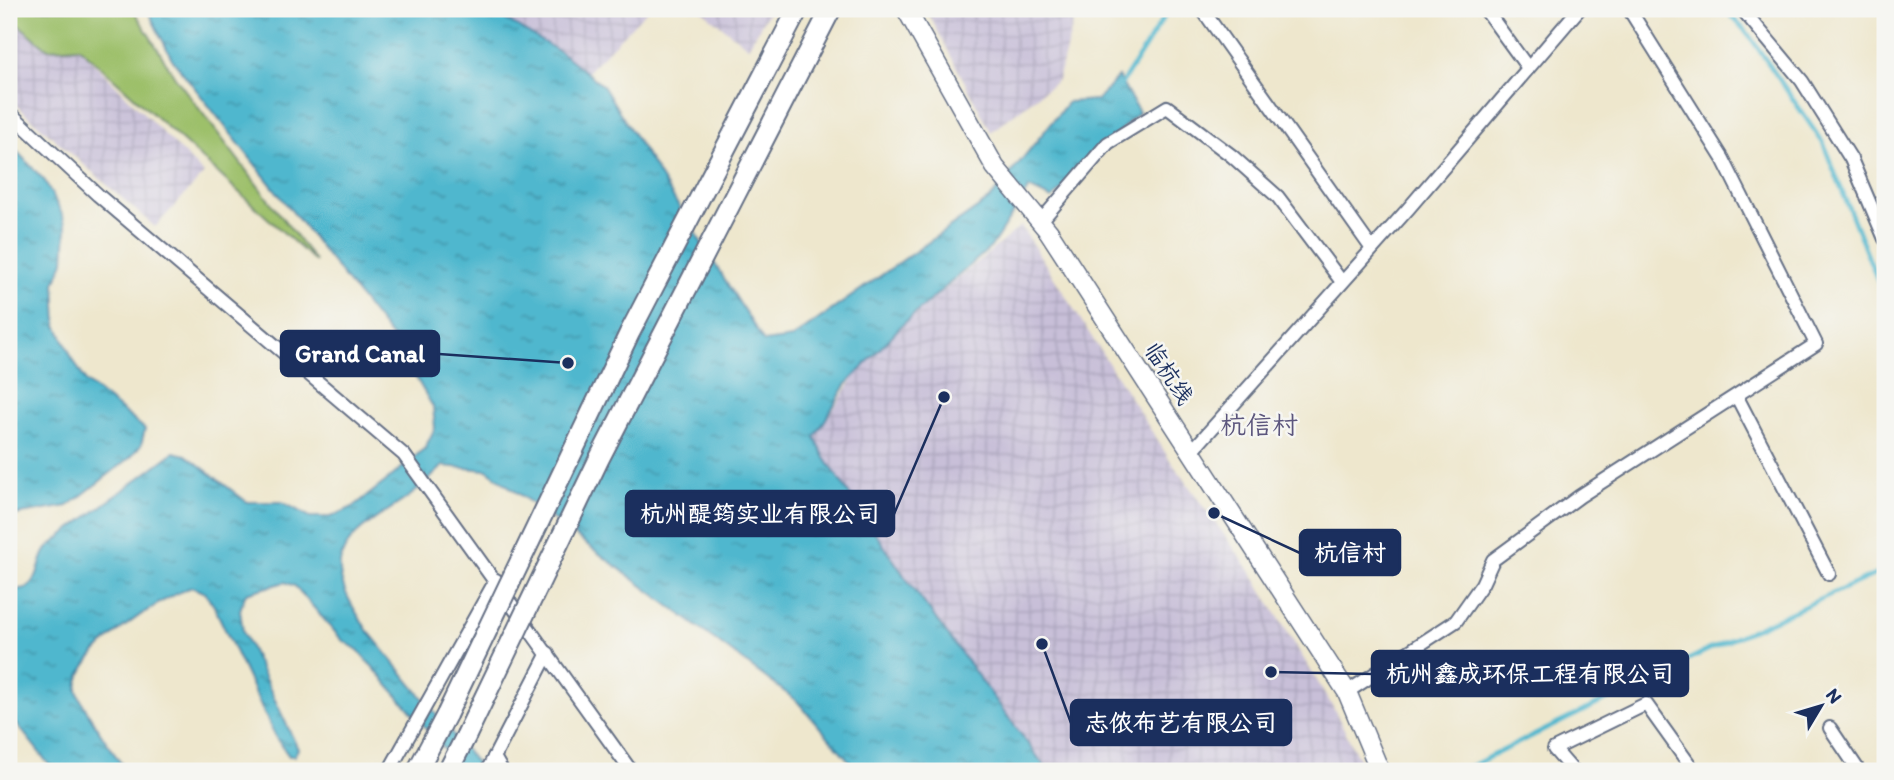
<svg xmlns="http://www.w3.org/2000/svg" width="1894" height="780" viewBox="0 0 1894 780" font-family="Itim,'LXGW WenKai TC',sans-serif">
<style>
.industrial{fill:url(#industrial-grid)}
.green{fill:#9dc06a;stroke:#5c7864;stroke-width:2}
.water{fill:url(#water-ripples);stroke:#367396;stroke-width:2}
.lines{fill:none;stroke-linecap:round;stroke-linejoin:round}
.stream{stroke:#50b7ce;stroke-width:4.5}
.street-casing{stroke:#656f85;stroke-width:16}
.secondary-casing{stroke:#656f85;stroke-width:21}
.primary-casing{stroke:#656f85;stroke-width:23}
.street{stroke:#fff;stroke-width:12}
.secondary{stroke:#fff;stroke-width:18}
.primary{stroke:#fff;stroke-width:19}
.primary-bridge-casing{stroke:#656f85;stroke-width:23;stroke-linecap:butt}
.primary-bridge{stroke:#fff;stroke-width:19}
.labels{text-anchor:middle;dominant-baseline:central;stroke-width:5;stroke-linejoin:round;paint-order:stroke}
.street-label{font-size:23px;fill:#1b2f5e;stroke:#f6f6f2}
.quarter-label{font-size:26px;fill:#5c567d;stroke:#f6f6f2}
.leader{fill:none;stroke:#1b2f5e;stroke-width:2.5}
.callout-dot{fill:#1b2f5e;stroke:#f6f6f2;stroke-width:2.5}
.callout{fill:#1b2f5e;stroke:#1b2f5e;stroke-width:2.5}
.callout-label{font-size:24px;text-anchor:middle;font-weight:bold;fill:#fff}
</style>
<defs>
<pattern id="industrial-grid" width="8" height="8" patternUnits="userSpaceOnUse" patternTransform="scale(1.75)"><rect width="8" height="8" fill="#c8bfd8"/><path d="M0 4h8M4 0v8" fill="none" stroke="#aba4bc"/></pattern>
<pattern id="water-ripples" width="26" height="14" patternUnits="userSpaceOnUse" patternTransform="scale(1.75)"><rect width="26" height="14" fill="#50b7ce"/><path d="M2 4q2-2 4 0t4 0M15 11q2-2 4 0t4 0" fill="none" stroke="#4295aa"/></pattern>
</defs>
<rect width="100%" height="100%" fill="#f6f6f2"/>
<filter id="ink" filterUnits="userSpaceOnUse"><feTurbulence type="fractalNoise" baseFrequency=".0143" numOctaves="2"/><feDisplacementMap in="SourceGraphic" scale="14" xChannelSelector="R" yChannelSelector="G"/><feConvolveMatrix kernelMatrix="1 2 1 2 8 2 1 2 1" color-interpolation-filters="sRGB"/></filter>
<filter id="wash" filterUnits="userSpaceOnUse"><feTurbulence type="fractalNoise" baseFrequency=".00686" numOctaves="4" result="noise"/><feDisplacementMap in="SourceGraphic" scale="28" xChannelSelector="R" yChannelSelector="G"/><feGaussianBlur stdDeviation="1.57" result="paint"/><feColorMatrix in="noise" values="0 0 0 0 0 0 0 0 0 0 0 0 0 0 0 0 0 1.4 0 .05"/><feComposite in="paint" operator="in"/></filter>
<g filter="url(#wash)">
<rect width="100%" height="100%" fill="#eee7cd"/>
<g class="industrial">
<polygon points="487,9 649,9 587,72 562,53"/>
<polygon points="700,9 770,9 748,47"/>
<polygon points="926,9 1066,9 1074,20 1058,80 991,132"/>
<polygon points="9,17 48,49 78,47 204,174 155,227 9,99"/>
<polygon points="1021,226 1170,460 1251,572 1333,707 1365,771 1048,771 891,557 825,458 815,437 855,376 902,325"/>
</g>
<polygon class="green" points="9,9 133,9 175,77 316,262 79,47 48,49 9,17"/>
<g class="water">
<path d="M147 9H487L562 53 603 86 764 342 792 338 990 199 1068 102 1097 100 1118 77 1139 112 1052 199 1029 188 991 247 902 325 846 385 815 437 825 458 905 577 1048 771H858L797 701 487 470 443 466C433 476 422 486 411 495 388 513 336 535 340 571 342 592 356 612 367 630L483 771H463L358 650 342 640 295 586 285 582 246 593 240 610 243 632 298 749 294 756H289L276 738 214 606 205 593 192 587C159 599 80 649 77 688 76 700 117 757 126 771H54L9 714V589C40 593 35 571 45 552 48 546 57 541 62 536L174 452 186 455 247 502H282L310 517H331L353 507 390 478 425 448 435 428 433 407 396 343 172 59Z"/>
<polygon points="9,143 45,181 63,216 66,228 64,261 55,283 57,325 71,356 86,382 145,429 141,445 131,457 68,506 9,516"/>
</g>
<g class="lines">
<g class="stream">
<polyline points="1725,9 1748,34 1823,143 1885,299"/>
<polyline points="1119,88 1169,9"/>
<polyline points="1461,771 1710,649 1885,570"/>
</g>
</g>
</g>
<g filter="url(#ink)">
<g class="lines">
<g class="street-casing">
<g id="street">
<polyline points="1202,9 1372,249"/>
<polyline points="1485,9 1528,68"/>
<polyline points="1742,9 1802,81 1851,159 1885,239"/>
<polyline points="9,112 98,195 404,455 631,771"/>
<polyline points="1040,222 1108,143 1167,107 1232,156 1278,197 1342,282"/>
<polyline points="1737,397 1829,574"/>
<polyline points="1191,452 1408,209 1579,9"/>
<polyline points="1347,692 1456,621 1482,584 1493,560 1580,496 1816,344 1723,159 1629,9"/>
<polyline points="1830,728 1859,771"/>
<polyline points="494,757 502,771"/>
<polyline points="389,771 496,580"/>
<polyline points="487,771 548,653"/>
<polyline points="1573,771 1554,749 1646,704 1694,771"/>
</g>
</g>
<g class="secondary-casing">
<polyline id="secondary" points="906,9 995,167 1049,232 1347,692 1380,771"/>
</g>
<g class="primary-casing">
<g id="primary">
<polyline points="417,771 447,714"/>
<polyline points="448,771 466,736"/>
</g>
</g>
<use href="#street" class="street"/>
<use href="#secondary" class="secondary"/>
<use href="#primary" class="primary"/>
<g class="primary-bridge-casing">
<g id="primary-bridge">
<polyline points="447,714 630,332 798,9"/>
<polyline points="466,736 599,459 831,9"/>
</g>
</g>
<use href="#primary-bridge" class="primary-bridge"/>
</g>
</g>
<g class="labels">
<g class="street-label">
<text transform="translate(1169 373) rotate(57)">临杭线</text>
</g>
<g class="quarter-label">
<text x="1259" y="425">杭信村</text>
</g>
</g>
<path class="leader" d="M568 363L439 354M944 397L894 514M1214 513L1300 553M1271 672L1372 674M1042 644L1071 723"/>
<g class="callout-dot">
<circle cx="568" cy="363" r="7"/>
<circle cx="944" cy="397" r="7"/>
<circle cx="1214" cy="513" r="7"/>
<circle cx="1271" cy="672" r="7"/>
<circle cx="1042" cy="644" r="7"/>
</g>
<g class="callout">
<rect x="281" y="331" width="158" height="45" rx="7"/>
<rect x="626" y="491" width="268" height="45" rx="7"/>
<rect x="1300" y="530" width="100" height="45" rx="7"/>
<rect x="1372" y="651" width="316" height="45" rx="7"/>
<rect x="1071" y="700" width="220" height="45" rx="7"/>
</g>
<g class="callout-label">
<text x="360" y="362">Grand Canal</text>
<text x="760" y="522">杭州醍筠实业有限公司</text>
<text x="1350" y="561">杭信村</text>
<text x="1530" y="682">杭州鑫成环保工程有限公司</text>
<text x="1181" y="731">志侬布艺有限公司</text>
</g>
<rect width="1894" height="780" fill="none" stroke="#f6f6f2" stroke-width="35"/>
<g transform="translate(1821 706) rotate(52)" stroke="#f6f6f2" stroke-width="5" paint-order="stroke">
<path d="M0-5L12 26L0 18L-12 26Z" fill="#1b2f5e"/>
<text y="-10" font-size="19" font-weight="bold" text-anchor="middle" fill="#1b2f5e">N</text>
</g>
</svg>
